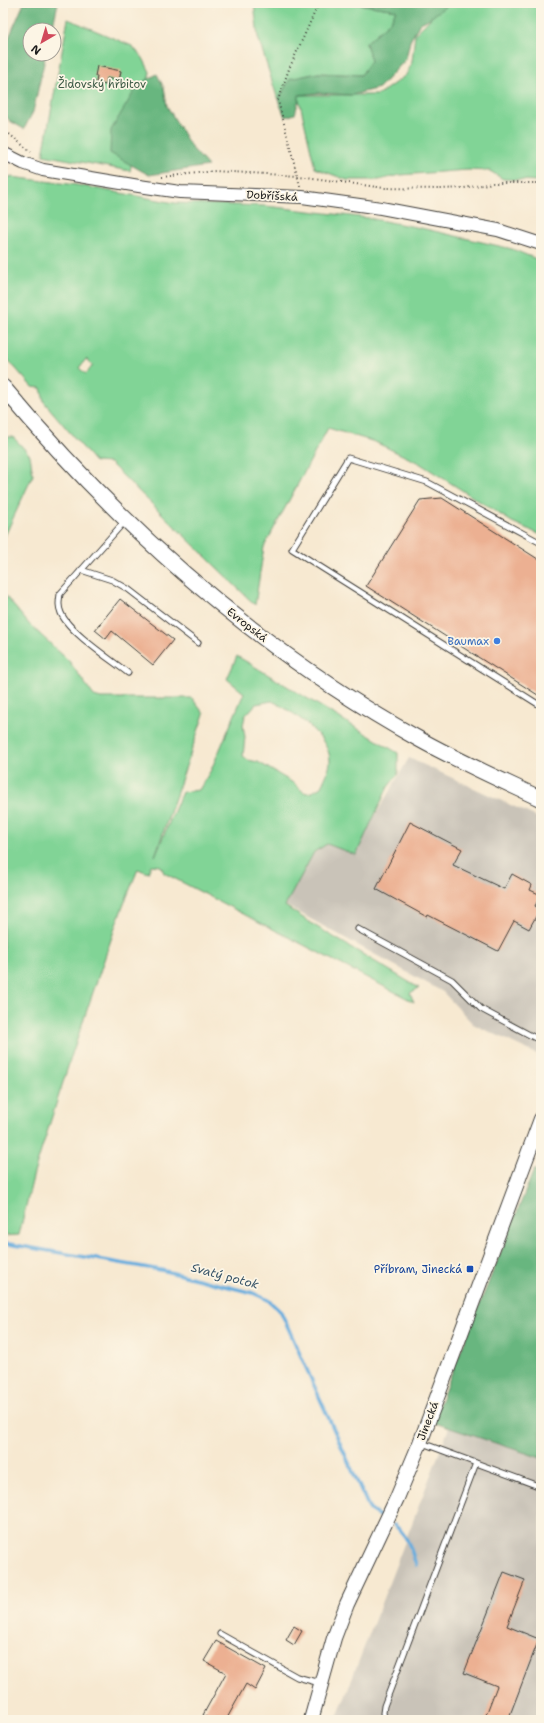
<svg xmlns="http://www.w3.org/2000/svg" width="544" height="1723" viewBox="0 0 544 1723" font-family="'Shantell Sans',sans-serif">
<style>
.industrial{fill:#c9c3b8}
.green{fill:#81d496;stroke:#4e7859;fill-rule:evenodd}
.forest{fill:#68b67f;stroke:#42694e}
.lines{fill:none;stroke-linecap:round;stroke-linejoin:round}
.stream{stroke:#68adde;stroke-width:3.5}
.building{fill:#ecb092}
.service-casing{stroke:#3d3b37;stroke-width:7}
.tertiary-casing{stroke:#3d3b37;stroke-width:14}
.secondary-casing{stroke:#3d3b37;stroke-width:16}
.primary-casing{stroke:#3d3b37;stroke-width:17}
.path{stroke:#3d3b37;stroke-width:2;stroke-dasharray:1 3;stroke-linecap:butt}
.service{stroke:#fff;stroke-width:5}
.tertiary{stroke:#fff;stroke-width:12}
.secondary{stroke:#fff;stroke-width:14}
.primary{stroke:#fff;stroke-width:15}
.shop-dot{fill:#3f7fe0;stroke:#fcf5e5;stroke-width:1.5}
.transit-dot{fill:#1a4fb4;stroke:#fcf5e5;stroke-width:1.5}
.labels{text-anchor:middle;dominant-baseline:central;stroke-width:3.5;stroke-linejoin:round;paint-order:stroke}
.park-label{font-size:11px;fill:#3f5c47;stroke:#fcf5e5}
.street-label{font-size:11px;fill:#1c1c1c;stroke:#fcf5e5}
.shop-label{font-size:11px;fill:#366cbe;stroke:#fcf5e5;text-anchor:end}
.transit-label{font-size:11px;fill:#164399;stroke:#fcf5e5;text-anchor:end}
.water-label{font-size:12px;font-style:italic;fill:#3a566a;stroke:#fcf5e5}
</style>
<rect width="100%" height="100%" fill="#fcf5e5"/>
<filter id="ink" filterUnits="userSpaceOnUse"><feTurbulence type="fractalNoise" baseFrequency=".025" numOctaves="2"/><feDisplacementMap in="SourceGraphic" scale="8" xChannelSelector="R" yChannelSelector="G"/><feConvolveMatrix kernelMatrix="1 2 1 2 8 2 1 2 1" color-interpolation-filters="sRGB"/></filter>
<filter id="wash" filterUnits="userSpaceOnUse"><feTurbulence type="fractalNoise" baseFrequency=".012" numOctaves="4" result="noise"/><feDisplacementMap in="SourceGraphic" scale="16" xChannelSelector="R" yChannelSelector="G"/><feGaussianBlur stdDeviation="0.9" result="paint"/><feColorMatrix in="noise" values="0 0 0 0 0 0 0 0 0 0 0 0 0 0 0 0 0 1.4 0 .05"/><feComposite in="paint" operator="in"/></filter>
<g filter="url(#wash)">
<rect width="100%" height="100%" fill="#f7e9d1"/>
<g class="industrial">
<polygon points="409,758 541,819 541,1056 473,1024 443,992 285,905 314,852 327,844 356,854 368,828"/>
<polygon points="452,1420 541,1452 541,1720 336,1720"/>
</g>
<g class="green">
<polygon points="254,3 352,3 396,10 391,21 366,43 371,61 361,75 318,73 290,79 278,100 258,37"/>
<polygon points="451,3 541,3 541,178 538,181 503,179 490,171 468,170 400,175 379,180 347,180 315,168 298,95 378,95 406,75 412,62 415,34 439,10"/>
<polygon points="68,19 132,46 143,58 150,72 130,171 43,155"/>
<path d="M3 176 77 185 175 203 266 206 368 218 421 228 512 249 541 261V535L512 522 419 463 375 442 328 428 264 547 255 605 110 463 95 462 44 402 41 388 32 387 3 354ZM86 359 93 365 86 374 79 368Z"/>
<polygon points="3,437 13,437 30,455 33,475 3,540"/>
<path d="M3 593 29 624 69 661 94 696 101 698H192L204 714 155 856 182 792 199 790 211 770 244 693 227 679 237 656 398 753V774L388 787 356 855 327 844 314 852 285 906 317 927 419 988 410 993 414 1002 164 873 161 866 151 865 148 873 138 869 118 919 73 1051 34 1173 19 1235 3 1236ZM272 701C292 711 330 736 330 761 330 769 324 780 321 787L312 792 306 793 301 790 295 784 258 762 248 760 243 756 245 737 243 725 245 716 256 704Z"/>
</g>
<g class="forest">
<polygon points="24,3 58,3 52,30 30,30 30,54 46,54 33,112 24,129 10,121 3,113 3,51"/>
<path d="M352 3H451C440 9 432 19 420 23L410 41 406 59 379 88 352 95 318 93 299 95V99L295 114 285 117 278 100 290 79 318 73 361 75 371 61 366 43 391 21 396 10Z"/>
<polygon points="157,74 164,88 167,106 191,147 208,166 149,175 110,153 111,130 138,85"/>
<polygon points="534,1170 541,1170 541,1458 432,1422"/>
</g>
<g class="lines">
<g class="stream">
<polyline points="3,1243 161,1270 253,1293 268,1300 281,1312 370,1510 381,1517"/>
<path d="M394 1525C408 1535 411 1549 416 1565"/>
</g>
</g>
<g id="blocks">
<g class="building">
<polygon points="97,66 121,71 119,81 107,78 106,85 96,83 97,76 95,76"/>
<polygon points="442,498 541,561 541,697 366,586 420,500"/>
<polygon points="120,599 173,640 153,665 112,631 106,639 95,630"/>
<polygon points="410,822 462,849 453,865 504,889 512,874 532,885 530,890 541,895 535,906 540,909 529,929 514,921 498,951 428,915 427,917 376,889"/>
<polygon points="504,1572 525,1580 507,1626 539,1639 508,1720 484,1720 497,1686 464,1673"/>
<polygon points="294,1626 302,1631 294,1645 286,1640"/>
<polygon points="216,1641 266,1669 255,1690 246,1684 226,1720 211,1720 203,1715 226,1673 204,1661"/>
</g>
</g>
</g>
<g filter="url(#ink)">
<use href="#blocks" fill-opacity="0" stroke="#3d3b37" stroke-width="1"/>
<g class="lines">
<g class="service-casing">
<g id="service">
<path d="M125 521 60 594C59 601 58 606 61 613 69 632 110 659 128 673"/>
<polyline points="541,543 427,482 348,458 292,549 541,706"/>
<polyline points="81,570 112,580 128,589 198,643"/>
<polyline points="358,929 452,980 481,1009 541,1041"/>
<polyline points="422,1443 541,1487"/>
<polyline points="220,1634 297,1677 320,1683"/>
<polyline points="385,1720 383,1713 384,1706 476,1463"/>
</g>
</g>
<g class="tertiary-casing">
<polyline id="tertiary" points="3,153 23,163 43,170 139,186 180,192 302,197 381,208 498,230 541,244"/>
</g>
<g class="secondary-casing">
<polyline id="secondary" points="311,1720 334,1638 347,1604 397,1498 420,1443 541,1119"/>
</g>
<g class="primary-casing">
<path id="primary" d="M3 387C120 527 257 649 417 738 458 761 499 779 541 799"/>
</g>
<g class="path">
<polyline points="3,129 31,152"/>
<polyline points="162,177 215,171 299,176 384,188 440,189 464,188 493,183 541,183"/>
<polyline points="300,186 278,100 289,69 319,3"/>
</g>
<use href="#service" class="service"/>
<use href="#tertiary" class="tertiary"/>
<use href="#secondary" class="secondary"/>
<use href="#primary" class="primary"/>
</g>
</g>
<circle class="shop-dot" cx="497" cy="641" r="4"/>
<rect class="transit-dot" x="466" y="1265" width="8" height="8" rx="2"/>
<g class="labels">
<g class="park-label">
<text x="102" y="84">Židovský hřbitov</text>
</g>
<g class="street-label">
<text transform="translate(272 196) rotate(3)">Dobříšská</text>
<text transform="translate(247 625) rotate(38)">Evropská</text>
<text transform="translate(428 1421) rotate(-69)">Jinecká</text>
</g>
<g class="shop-label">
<text x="489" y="641">Baumax</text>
</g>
<g class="transit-label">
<text x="462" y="1269">Příbram, Jinecká</text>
</g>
<g class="water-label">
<text transform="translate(225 1276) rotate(15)">Svatý potok</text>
</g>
</g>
<rect width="544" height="1723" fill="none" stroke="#fcf5e5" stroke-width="16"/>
<g transform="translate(42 42) rotate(218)"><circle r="19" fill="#fcf5e5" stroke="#a29e95"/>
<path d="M0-3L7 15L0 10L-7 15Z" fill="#d1495b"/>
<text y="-6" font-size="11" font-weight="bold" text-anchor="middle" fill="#1c1c1c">N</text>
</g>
</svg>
